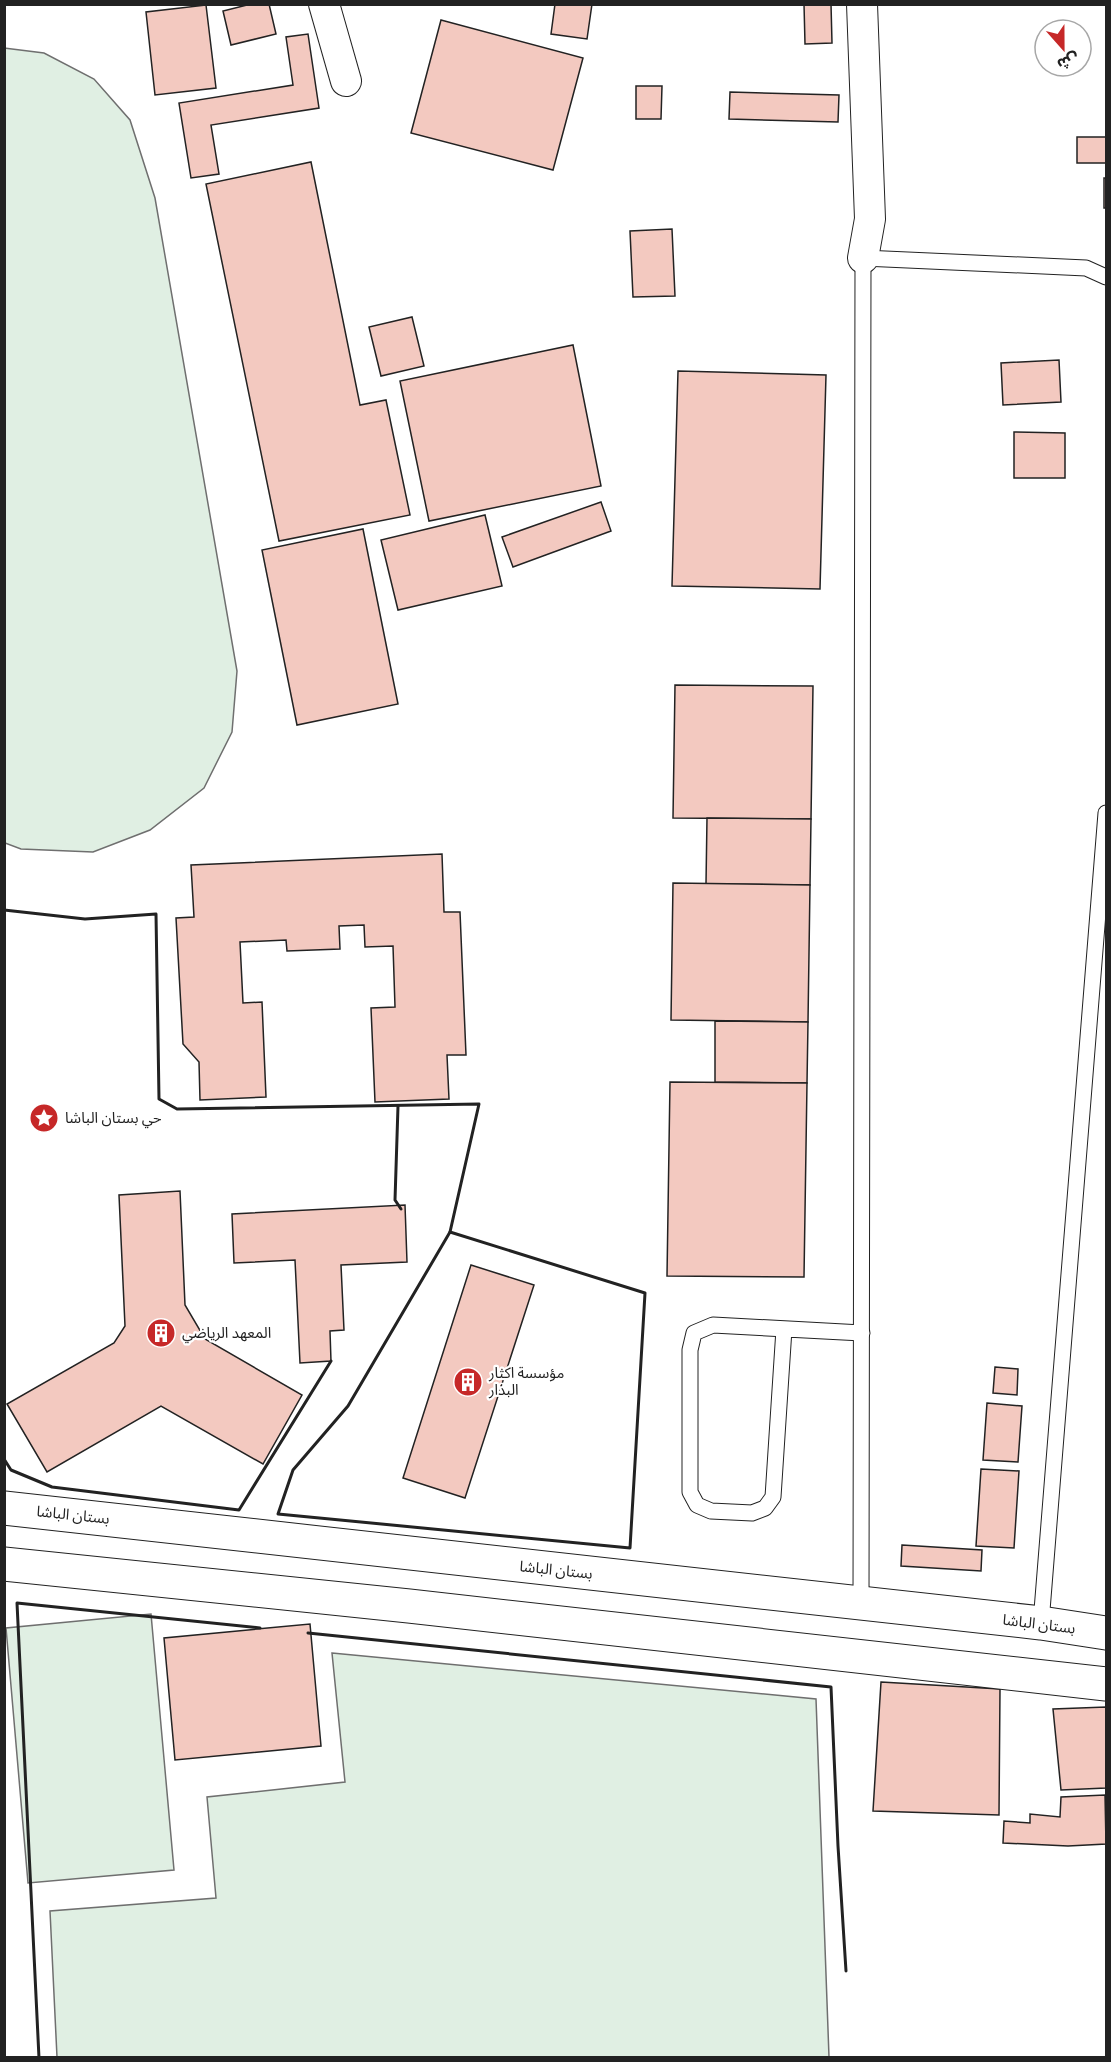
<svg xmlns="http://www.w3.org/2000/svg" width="1111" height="2062" viewBox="0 0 1111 2062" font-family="Signika,'Noto Sans Arabic',sans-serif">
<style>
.green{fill:#e0efe3;stroke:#6f6f6f;stroke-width:1.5}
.building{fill:#f3c9c0;stroke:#222;stroke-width:1.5}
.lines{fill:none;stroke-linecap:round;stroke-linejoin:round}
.lane-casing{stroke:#222;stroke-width:17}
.street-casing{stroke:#222;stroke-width:32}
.secondary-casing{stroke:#222;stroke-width:35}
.lane{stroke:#fff;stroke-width:15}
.street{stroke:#fff;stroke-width:30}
.secondary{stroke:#fff;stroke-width:33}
.wall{stroke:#222;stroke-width:3}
.labels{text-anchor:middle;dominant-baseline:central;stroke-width:4.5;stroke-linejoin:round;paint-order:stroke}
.poi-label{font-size:15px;fill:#222;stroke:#fff;text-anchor:start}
.street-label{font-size:15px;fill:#222;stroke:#fff}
</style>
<rect width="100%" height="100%" fill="#fff"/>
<g class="green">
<polygon points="4,48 44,53 94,79 130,120 155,198 237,671 232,732 204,788 150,830 93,852 21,849 5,843"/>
<polygon points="151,1614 174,1870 28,1883 6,1628"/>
<polygon points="332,1653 816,1699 829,2057 57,2057 50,1911 216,1898 207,1797 345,1782"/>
</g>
<g class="building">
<polygon points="251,4 269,4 276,34 231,45 223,11"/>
<polygon points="555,4 592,4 587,39 551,34"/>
<polygon points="804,4 831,4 832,43 805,44"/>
<polygon points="206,5 216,88 155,95 146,12"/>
<polygon points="441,20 583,58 553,170 411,133"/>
<polygon points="308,34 319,108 211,125 219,174 191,178 179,103 293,85 286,37"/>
<polygon points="636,86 662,86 661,119 636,119"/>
<polygon points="730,92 839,95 838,122 729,119"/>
<rect x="1077" y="137" width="29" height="26"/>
<polygon points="311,162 360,405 386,400 410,515 279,541 206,184"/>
<rect x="1104" y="178" width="2" height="30"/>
<polygon points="672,229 675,296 633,297 630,231"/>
<polygon points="412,317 424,366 381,376 369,327"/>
<polygon points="573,345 601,486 429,521 400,381"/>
<polygon points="1059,360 1061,402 1003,405 1001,363"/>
<polygon points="678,371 826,375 820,589 672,586"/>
<polygon points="1014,432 1065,433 1065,478 1014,478"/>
<polygon points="601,502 611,531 513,567 502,537"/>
<polygon points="485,515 502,586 398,610 381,540"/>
<polygon points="363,529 398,704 297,725 262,550"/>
<polygon points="675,685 813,686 811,819 673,818"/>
<polygon points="707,818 811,819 810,885 706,884"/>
<polygon points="442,854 444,912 460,912 466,1055 447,1055 449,1099 375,1102 371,1008 395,1007 393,946 365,947 364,925 339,926 340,949 287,951 286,940 240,942 243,1003 262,1002 266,1097 200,1100 199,1062 183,1044 176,918 194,917 191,865"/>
<polygon points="673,883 810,885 808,1022 671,1020"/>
<polygon points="715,1021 808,1022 807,1083 715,1082"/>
<polygon points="670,1082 807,1083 804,1277 667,1276"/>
<polygon points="180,1191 185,1305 205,1339 302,1395 263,1464 161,1406 47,1472 7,1404 114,1343 125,1326 119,1195"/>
<polygon points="405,1205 407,1262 341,1265 344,1330 330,1331 331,1361 300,1363 295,1260 234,1263 232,1214"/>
<polygon points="471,1265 534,1285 465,1498 403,1478"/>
<polygon points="995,1367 1018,1369 1017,1395 993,1393"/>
<polygon points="987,1403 1022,1406 1018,1462 983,1460"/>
<polygon points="981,1469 1019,1471 1014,1548 976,1546"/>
<polygon points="902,1545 982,1550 981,1571 901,1566"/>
<polygon points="310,1624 321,1746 175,1760 164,1638"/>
<polygon points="881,1682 1000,1689 999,1815 873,1811"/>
<polygon points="1106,1707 1106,1788 1061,1790 1053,1709"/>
<polygon points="1105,1795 1106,1844 1068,1846 1003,1843 1004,1821 1030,1823 1030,1814 1060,1817 1061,1797"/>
</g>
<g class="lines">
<g class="lane-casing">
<g id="lane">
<polyline points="784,1329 773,1497 765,1508 752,1513 711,1511 697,1505 690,1492 690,1350 694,1333 713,1325 862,1333"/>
<polyline points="861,1604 863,258 1086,268 1106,277"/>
<polyline points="1041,1623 1106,813"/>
</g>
</g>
<g class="street-casing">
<g id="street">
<polyline points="324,4 346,81"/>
<polyline points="862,4 870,219 863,258"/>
</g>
</g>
<g class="secondary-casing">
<g id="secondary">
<polyline points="4,1508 1041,1623 1106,1633"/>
<polyline points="4,1564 409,1606 1106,1684"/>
</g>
</g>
<use href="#lane" class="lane"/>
<use href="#street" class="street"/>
<use href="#secondary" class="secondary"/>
<g class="wall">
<polyline points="4,910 85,919 156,914 159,1099 177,1109 479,1104 450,1232"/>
<polyline points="398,1106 395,1200 401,1209"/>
<polygon points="450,1232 645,1293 630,1548 278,1514 293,1470 348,1406"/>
<polyline points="4,1459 11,1470 52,1487 239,1510 331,1361"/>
<polyline points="308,1633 831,1687 838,1846 846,1971"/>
<polyline points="39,2058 17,1603 260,1628"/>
</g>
</g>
<defs>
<g id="sight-disc" transform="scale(1.5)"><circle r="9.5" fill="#c62828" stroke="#fff"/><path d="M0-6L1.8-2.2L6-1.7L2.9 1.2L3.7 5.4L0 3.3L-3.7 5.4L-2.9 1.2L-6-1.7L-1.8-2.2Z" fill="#fff"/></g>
<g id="building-disc" transform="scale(1.5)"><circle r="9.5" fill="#c62828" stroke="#fff"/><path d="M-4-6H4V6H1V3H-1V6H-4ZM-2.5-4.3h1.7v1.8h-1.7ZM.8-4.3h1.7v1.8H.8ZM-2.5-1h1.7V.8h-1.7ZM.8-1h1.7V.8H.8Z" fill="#fff"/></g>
</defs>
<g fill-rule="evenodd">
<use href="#sight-disc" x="44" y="1118"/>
<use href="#building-disc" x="161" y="1333"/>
<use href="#building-disc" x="468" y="1382"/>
</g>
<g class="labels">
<g class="poi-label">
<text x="65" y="1118">حي بستان الباشا</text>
<text x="182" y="1333">المعهد الرياضي</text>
<text x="489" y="1373">مؤسسة اكثار<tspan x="489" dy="17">البذار</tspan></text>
</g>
<g class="street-label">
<text transform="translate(73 1515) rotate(6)">بستان الباشا</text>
<text transform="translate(556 1570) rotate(6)">بستان الباشا</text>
<text transform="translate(1039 1624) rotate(7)">بستان الباشا</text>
</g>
</g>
<rect width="1111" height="2062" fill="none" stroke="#222222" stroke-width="12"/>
<g transform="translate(1063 48) rotate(159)"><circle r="28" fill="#ffffff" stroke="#a7a7a7" stroke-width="1.5"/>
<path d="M0-4.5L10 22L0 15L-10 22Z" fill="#c62828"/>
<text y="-9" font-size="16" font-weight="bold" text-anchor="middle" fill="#222222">ش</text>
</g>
</svg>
